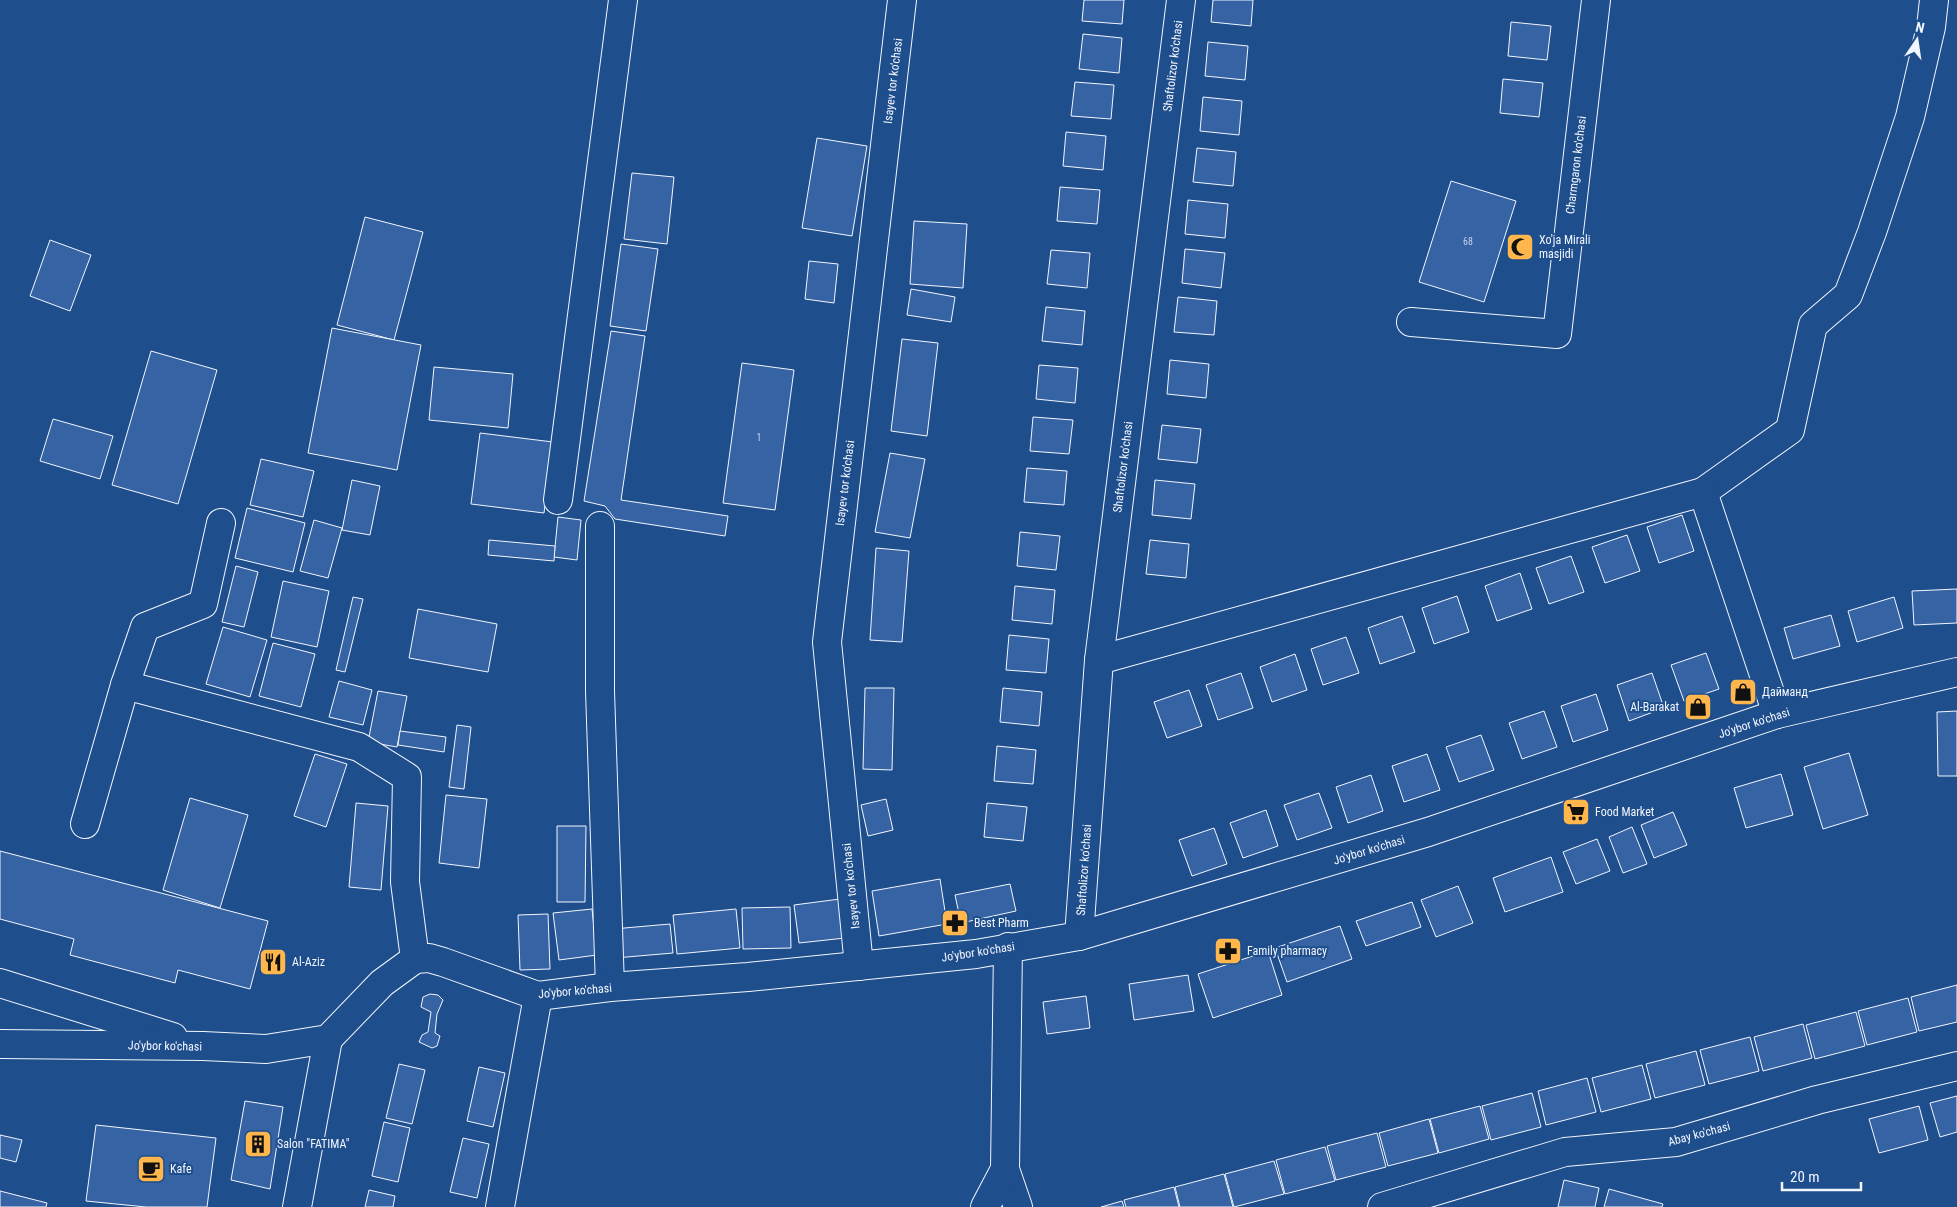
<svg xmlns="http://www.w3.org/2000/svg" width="1957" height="1207" viewBox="0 0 1957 1207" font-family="'Roboto Condensed',sans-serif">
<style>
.building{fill:#3563a3;stroke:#f2f6ff}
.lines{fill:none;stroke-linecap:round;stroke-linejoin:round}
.minor-casing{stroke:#f2f6ff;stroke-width:30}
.minor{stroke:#1f4e8c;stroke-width:28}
.labels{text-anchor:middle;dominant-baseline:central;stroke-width:4;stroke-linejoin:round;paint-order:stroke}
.number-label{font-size:10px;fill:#c3d1e8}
.street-label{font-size:12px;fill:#f2f6ff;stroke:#1f4e8c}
.poi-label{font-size:12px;fill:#f2f6ff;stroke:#1f4e8c;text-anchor:start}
</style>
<rect width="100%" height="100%" fill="#1f4e8c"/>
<g class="building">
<polygon points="1084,0 1124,0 1122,24 1082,21"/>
<polygon points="1213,0 1253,0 1251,26 1211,22"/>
<polygon points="1511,22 1551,26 1547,60 1508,56"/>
<polygon points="1083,34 1122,38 1119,73 1079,69"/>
<polygon points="1208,42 1248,46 1245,80 1205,76"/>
<polygon points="1503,79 1543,83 1539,117 1500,113"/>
<polygon points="1075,82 1114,85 1111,119 1071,116"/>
<polygon points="1203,97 1242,101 1239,135 1200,131"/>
<polygon points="1066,132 1106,136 1103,170 1063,166"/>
<polygon points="817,138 867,146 852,236 802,228"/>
<polygon points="1197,148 1236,152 1233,186 1193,182"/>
<polygon points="632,173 674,177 667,244 624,239"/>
<polygon points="1451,181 1516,201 1484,302 1419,282"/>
<polygon points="1060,187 1100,190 1097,224 1057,221"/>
<polygon points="1188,200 1228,204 1225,238 1185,234"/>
<polygon points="365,217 423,232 394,340 337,325"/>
<polygon points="914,221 967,224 963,288 910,284"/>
<polygon points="50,240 91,255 70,311 30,296"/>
<polygon points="621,244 658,249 646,331 610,326"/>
<polygon points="1185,249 1225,253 1221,288 1182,283"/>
<polygon points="1051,250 1090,253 1087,288 1047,284"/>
<polygon points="809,261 838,264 834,303 805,299"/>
<polygon points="911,289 955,297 951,322 907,315"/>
<polygon points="1178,297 1217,301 1214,335 1174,332"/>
<polygon points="1046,307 1085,311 1082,345 1042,341"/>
<polygon points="332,328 421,345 397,470 308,453"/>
<polygon points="611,331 645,336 621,500 728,516 725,536 615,519 605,506 584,501"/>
<polygon points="902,339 938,343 927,436 891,431"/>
<polygon points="151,351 217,370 178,504 112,485"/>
<polygon points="1170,360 1209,364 1206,398 1167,394"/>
<polygon points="742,363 794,370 775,510 723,503"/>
<polygon points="1039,365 1078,368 1075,403 1036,399"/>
<polygon points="434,367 513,374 508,428 429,420"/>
<polygon points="1033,417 1073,420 1069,454 1030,451"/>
<polygon points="53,419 113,436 100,479 40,461"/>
<polygon points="1162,425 1201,429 1197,463 1158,459"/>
<polygon points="480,433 553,442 544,513 471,504"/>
<polygon points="890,453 925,459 910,538 875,532"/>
<polygon points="261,459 314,471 303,517 250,505"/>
<polygon points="1027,468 1067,471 1064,505 1024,502"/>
<polygon points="352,480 380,486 370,535 342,530"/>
<polygon points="1155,480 1195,484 1191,519 1152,515"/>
<polygon points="247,508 305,523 293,572 235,558"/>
<polygon points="1682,515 1694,551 1659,563 1647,527"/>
<polygon points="558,517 581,520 577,560 554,557"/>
<polygon points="314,520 342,528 328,578 300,571"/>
<polygon points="1020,532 1060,536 1056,570 1017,566"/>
<polygon points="1627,535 1640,571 1605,583 1592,547"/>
<polygon points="489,540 555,546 554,561 488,555"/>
<polygon points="1150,540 1189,544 1186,578 1146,574"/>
<polygon points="876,548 909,551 902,642 870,640"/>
<polygon points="1571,556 1584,592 1549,604 1536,568"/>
<polygon points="236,566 258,572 244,627 222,622"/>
<polygon points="1520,573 1532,609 1497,621 1485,586"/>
<polygon points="283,581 329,591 317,647 271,637"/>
<polygon points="1015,586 1055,590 1052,624 1012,620"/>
<polygon points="1957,589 1957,623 1914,625 1912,591"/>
<polygon points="1457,596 1469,632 1434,644 1422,608"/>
<polygon points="353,597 363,599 345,672 336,670"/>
<polygon points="1894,597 1903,628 1857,642 1848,611"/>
<polygon points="418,609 497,624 488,672 409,658"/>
<polygon points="1831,615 1840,646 1793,659 1784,628"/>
<polygon points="1402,616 1415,652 1380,664 1368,628"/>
<polygon points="223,627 267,640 250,697 206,684"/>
<polygon points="1009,635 1049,639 1046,673 1006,670"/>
<polygon points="1346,637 1359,673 1323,685 1311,649"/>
<polygon points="273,643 315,654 301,707 259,696"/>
<polygon points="1706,653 1719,689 1684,701 1671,665"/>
<polygon points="1295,654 1307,690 1272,702 1260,667"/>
<polygon points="1241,673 1253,708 1218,720 1206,685"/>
<polygon points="1652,673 1664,708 1629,721 1617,685"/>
<polygon points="339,681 372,690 363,725 329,717"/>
<polygon points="865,688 894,688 892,770 863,769"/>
<polygon points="1003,688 1042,692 1039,726 1000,722"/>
<polygon points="1189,690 1202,726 1167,738 1154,702"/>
<polygon points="378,691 407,696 397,747 368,742"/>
<polygon points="1596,694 1608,730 1573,742 1561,706"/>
<polygon points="1544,711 1557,747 1522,759 1509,723"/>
<polygon points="1957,711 1957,776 1938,776 1937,712"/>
<polygon points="457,725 471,727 464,789 449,787"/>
<polygon points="400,731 446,737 444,752 398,745"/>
<polygon points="1481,735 1494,770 1459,782 1446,747"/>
<polygon points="997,746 1036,750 1033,784 994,781"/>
<polygon points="1849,753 1868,815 1823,829 1804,767"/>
<polygon points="315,754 347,764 326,827 294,816"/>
<polygon points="1427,754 1440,790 1404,802 1392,766"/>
<polygon points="1781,774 1793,815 1746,828 1734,788"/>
<polygon points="1371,775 1383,811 1348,823 1336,787"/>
<polygon points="1319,793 1332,828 1297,840 1284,805"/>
<polygon points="446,795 487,799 479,868 439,863"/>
<polygon points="190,798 248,815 220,908 163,890"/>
<polygon points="886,799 893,830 868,836 861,805"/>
<polygon points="356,803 388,806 381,890 349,887"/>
<polygon points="987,803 1027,807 1023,841 984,837"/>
<polygon points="1266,810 1278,846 1243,858 1230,823"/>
<polygon points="1673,812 1687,845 1654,858 1641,825"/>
<polygon points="557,826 586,826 585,902 557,902"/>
<polygon points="1632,827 1647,864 1623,873 1609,837"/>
<polygon points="1214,828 1227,864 1192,876 1179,840"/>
<polygon points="1597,839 1610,871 1576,884 1563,852"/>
<polygon points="0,851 268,921 250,989 178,970 175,983 70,955 74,939 0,919"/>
<polygon points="1551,857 1563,892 1505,912 1493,878"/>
<polygon points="940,879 947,924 879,936 872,891"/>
<polygon points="1010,884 1016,911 961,923 955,895"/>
<polygon points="1458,886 1473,923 1436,937 1421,900"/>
<polygon points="840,899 845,938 799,943 794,905"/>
<polygon points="1412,902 1421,927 1366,946 1356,921"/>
<polygon points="790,907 791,948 743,949 742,908"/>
<polygon points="592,909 597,955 559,960 553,913"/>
<polygon points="736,909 740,948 677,954 673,915"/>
<polygon points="548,914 550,969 520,970 518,915"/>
<polygon points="670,924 673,953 615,958 613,929"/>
<polygon points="1340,926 1352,959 1287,982 1275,948"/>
<polygon points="1268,951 1282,995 1213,1018 1198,974"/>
<polygon points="1188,975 1194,1011 1134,1020 1129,984"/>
<polygon points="1957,985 1957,1022 1919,1031 1911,997"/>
<polygon points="430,994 438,995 443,1000 437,1014 435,1033 440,1036 437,1046 432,1048 419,1042 422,1035 428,1032 431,1012 421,1007 423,997"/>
<polygon points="1086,996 1090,1028 1047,1034 1043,1002"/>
<polygon points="1908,998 1917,1032 1867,1045 1858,1011"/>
<polygon points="1856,1012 1865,1046 1815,1059 1806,1025"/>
<polygon points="1803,1024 1812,1058 1763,1071 1754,1037"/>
<polygon points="1750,1037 1759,1071 1709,1084 1700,1050"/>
<polygon points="1696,1051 1705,1085 1655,1098 1646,1064"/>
<polygon points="399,1064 425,1070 412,1124 386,1118"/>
<polygon points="1642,1065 1651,1099 1601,1112 1592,1078"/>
<polygon points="479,1067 505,1073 493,1127 467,1121"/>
<polygon points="1587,1078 1596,1112 1546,1125 1538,1091"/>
<polygon points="1532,1093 1541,1127 1491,1140 1482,1106"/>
<polygon points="1957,1096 1957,1132 1940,1137 1930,1103"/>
<polygon points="245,1101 283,1107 270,1189 231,1180"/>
<polygon points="1480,1106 1489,1139 1439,1153 1430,1119"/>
<polygon points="1919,1106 1928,1140 1879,1153 1869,1119"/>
<polygon points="1429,1119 1438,1153 1388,1166 1379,1133"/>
<polygon points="384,1122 410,1128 398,1182 372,1176"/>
<polygon points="96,1125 216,1138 207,1207 146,1207 86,1201"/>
<polygon points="1377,1133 1386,1167 1336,1180 1327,1146"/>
<polygon points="0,1135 22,1140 16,1162 0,1158"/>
<polygon points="463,1138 489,1144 477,1198 450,1192"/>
<polygon points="1325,1147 1335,1181 1285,1194 1276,1160"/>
<polygon points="1274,1161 1284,1194 1234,1207 1225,1174"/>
<polygon points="1224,1174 1233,1207 1180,1207 1175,1187"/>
<polygon points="1564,1180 1599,1188 1595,1207 1558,1207"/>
<polygon points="1174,1187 1179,1207 1126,1207 1124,1200"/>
<polygon points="1609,1189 1663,1204 1662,1207 1604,1207"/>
<polygon points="369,1190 395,1196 393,1207 365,1207"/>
<polygon points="0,1191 47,1203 46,1207 0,1207"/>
<polygon points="1122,1201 1124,1207 1101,1207"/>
</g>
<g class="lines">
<g class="minor-casing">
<g id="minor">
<polyline points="1411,322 1557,334 1596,0"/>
<polyline points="1703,492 1790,430 1813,325 1848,295 1872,232 1910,117 1931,27 1934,0"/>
<polyline points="558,500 623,0"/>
<polyline points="600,526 600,691 610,987"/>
<polyline points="1099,660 1703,492 1777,714"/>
<polyline points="125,685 359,747 407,777 405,882 415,959"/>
<polyline points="85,824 125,685 145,627 203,604 221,523"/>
<polyline points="1079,936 1099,660 1181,0"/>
<polyline points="859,966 827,642 902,0"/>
<polyline points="0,983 173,1037"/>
<polyline points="0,1044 203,1046 266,1049 328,1039 382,983 415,959 429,958 443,962 538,996 610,987 748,977 976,954 1079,936 1428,832 1777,714 1957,672"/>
<polyline points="1005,1169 1018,1207"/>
<polyline points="297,1207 328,1039"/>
<polyline points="500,1207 538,996"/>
<polyline points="985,1207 1005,1169 1008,947"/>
<polyline points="1382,1207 1565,1152 1676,1142 1817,1100 1957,1066"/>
</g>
</g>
<use href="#minor" class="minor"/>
</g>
<defs>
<g id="mosque-square" transform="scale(1.4375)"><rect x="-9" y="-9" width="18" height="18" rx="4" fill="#ffb74d" stroke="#1f4e8c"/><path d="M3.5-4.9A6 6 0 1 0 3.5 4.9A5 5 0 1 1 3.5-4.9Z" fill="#111"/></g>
<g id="shop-square" transform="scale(1.4375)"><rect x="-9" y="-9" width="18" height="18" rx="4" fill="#ffb74d" stroke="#1f4e8c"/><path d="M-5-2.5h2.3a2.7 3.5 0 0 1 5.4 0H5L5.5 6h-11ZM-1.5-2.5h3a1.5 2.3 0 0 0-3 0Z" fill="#111"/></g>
<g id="supermarket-square" transform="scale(1.4375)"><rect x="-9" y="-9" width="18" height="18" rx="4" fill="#ffb74d" stroke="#1f4e8c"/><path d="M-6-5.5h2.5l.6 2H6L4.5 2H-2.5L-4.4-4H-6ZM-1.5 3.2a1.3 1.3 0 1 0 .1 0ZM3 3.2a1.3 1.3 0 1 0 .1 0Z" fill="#111"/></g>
<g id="pharmacy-square" transform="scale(1.4375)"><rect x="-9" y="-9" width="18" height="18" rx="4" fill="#ffb74d" stroke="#1f4e8c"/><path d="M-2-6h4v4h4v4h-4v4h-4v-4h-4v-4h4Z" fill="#111"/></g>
<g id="restaurant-square" transform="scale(1.4375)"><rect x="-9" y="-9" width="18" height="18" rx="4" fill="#ffb74d" stroke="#1f4e8c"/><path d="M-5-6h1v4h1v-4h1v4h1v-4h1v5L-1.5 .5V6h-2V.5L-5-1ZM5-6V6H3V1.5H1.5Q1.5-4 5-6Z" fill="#111"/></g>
<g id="building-square" transform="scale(1.4375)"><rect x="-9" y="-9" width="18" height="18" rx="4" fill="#ffb74d" stroke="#1f4e8c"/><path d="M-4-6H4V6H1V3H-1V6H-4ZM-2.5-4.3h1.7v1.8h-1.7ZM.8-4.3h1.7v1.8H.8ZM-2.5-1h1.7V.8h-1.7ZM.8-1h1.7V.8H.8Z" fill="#111"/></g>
<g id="cafe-square" transform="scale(1.4375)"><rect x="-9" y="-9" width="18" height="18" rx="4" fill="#ffb74d" stroke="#1f4e8c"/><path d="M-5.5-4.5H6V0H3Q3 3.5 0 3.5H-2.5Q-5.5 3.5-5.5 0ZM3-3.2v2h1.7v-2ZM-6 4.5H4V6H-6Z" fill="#111"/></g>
</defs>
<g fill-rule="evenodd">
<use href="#mosque-square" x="1520" y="247"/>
<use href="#shop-square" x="1743" y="692"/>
<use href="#shop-square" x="1698" y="707"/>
<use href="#supermarket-square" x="1576" y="812"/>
<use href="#pharmacy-square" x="955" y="923"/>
<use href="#pharmacy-square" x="1228" y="951"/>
<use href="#restaurant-square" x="273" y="962"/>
<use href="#building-square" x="258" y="1144"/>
<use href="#cafe-square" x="151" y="1169"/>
</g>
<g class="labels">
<g class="number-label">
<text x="1468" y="241">68</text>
<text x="759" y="437">1</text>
</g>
<g class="street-label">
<text transform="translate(1173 66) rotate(-83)">Shaftolizor ko'chasi</text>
<text transform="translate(893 81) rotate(-83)">Isayev tor ko'chasi</text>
<text transform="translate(1576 165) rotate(-83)">Charmgaron ko'chasi</text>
<text transform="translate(1123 467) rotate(-83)">Shaftolizor ko'chasi</text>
<text transform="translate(845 483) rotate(-83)">Isayev tor ko'chasi</text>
<text transform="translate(1754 723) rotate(-18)">Jo'ybor ko'chasi</text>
<text transform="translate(1369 850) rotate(-17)">Jo'ybor ko'chasi</text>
<text transform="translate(1084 870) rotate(-86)">Shaftolizor ko'chasi</text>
<text transform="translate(851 886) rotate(-96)">Isayev tor ko'chasi</text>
<text transform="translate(978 952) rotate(-9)">Jo'ybor ko'chasi</text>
<text transform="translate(575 991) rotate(-5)">Jo'ybor ko'chasi</text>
<text transform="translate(165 1046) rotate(1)">Jo'ybor ko'chasi</text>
<text transform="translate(1699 1134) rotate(-15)">Abay ko'chasi</text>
</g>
<g class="poi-label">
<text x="1539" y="240">Xo'ja Mirali<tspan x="1539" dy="14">masjidi</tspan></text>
<text x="1762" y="692">Дайманд</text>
<text x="1679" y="707" text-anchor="end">Al-Barakat</text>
<text x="1595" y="812">Food Market</text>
<text x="974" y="923">Best Pharm</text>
<text x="1247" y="951">Family pharmacy</text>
<text x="292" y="962">Al-Aziz</text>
<text x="277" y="1144">Salon "FATIMA"</text>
<text x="170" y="1169">Kafe</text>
</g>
</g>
<g transform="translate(1917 40) rotate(13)" stroke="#1f4e8c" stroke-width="4" paint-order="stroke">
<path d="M0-4L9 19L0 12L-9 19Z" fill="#f2f6ff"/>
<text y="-8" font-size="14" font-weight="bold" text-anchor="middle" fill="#f2f6ff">N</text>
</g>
<path d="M1782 1182v8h79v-8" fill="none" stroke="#f2f6ff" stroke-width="2.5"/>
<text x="1790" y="1182" font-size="15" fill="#f2f6ff" stroke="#1f4e8c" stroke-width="4" paint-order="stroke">20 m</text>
</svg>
